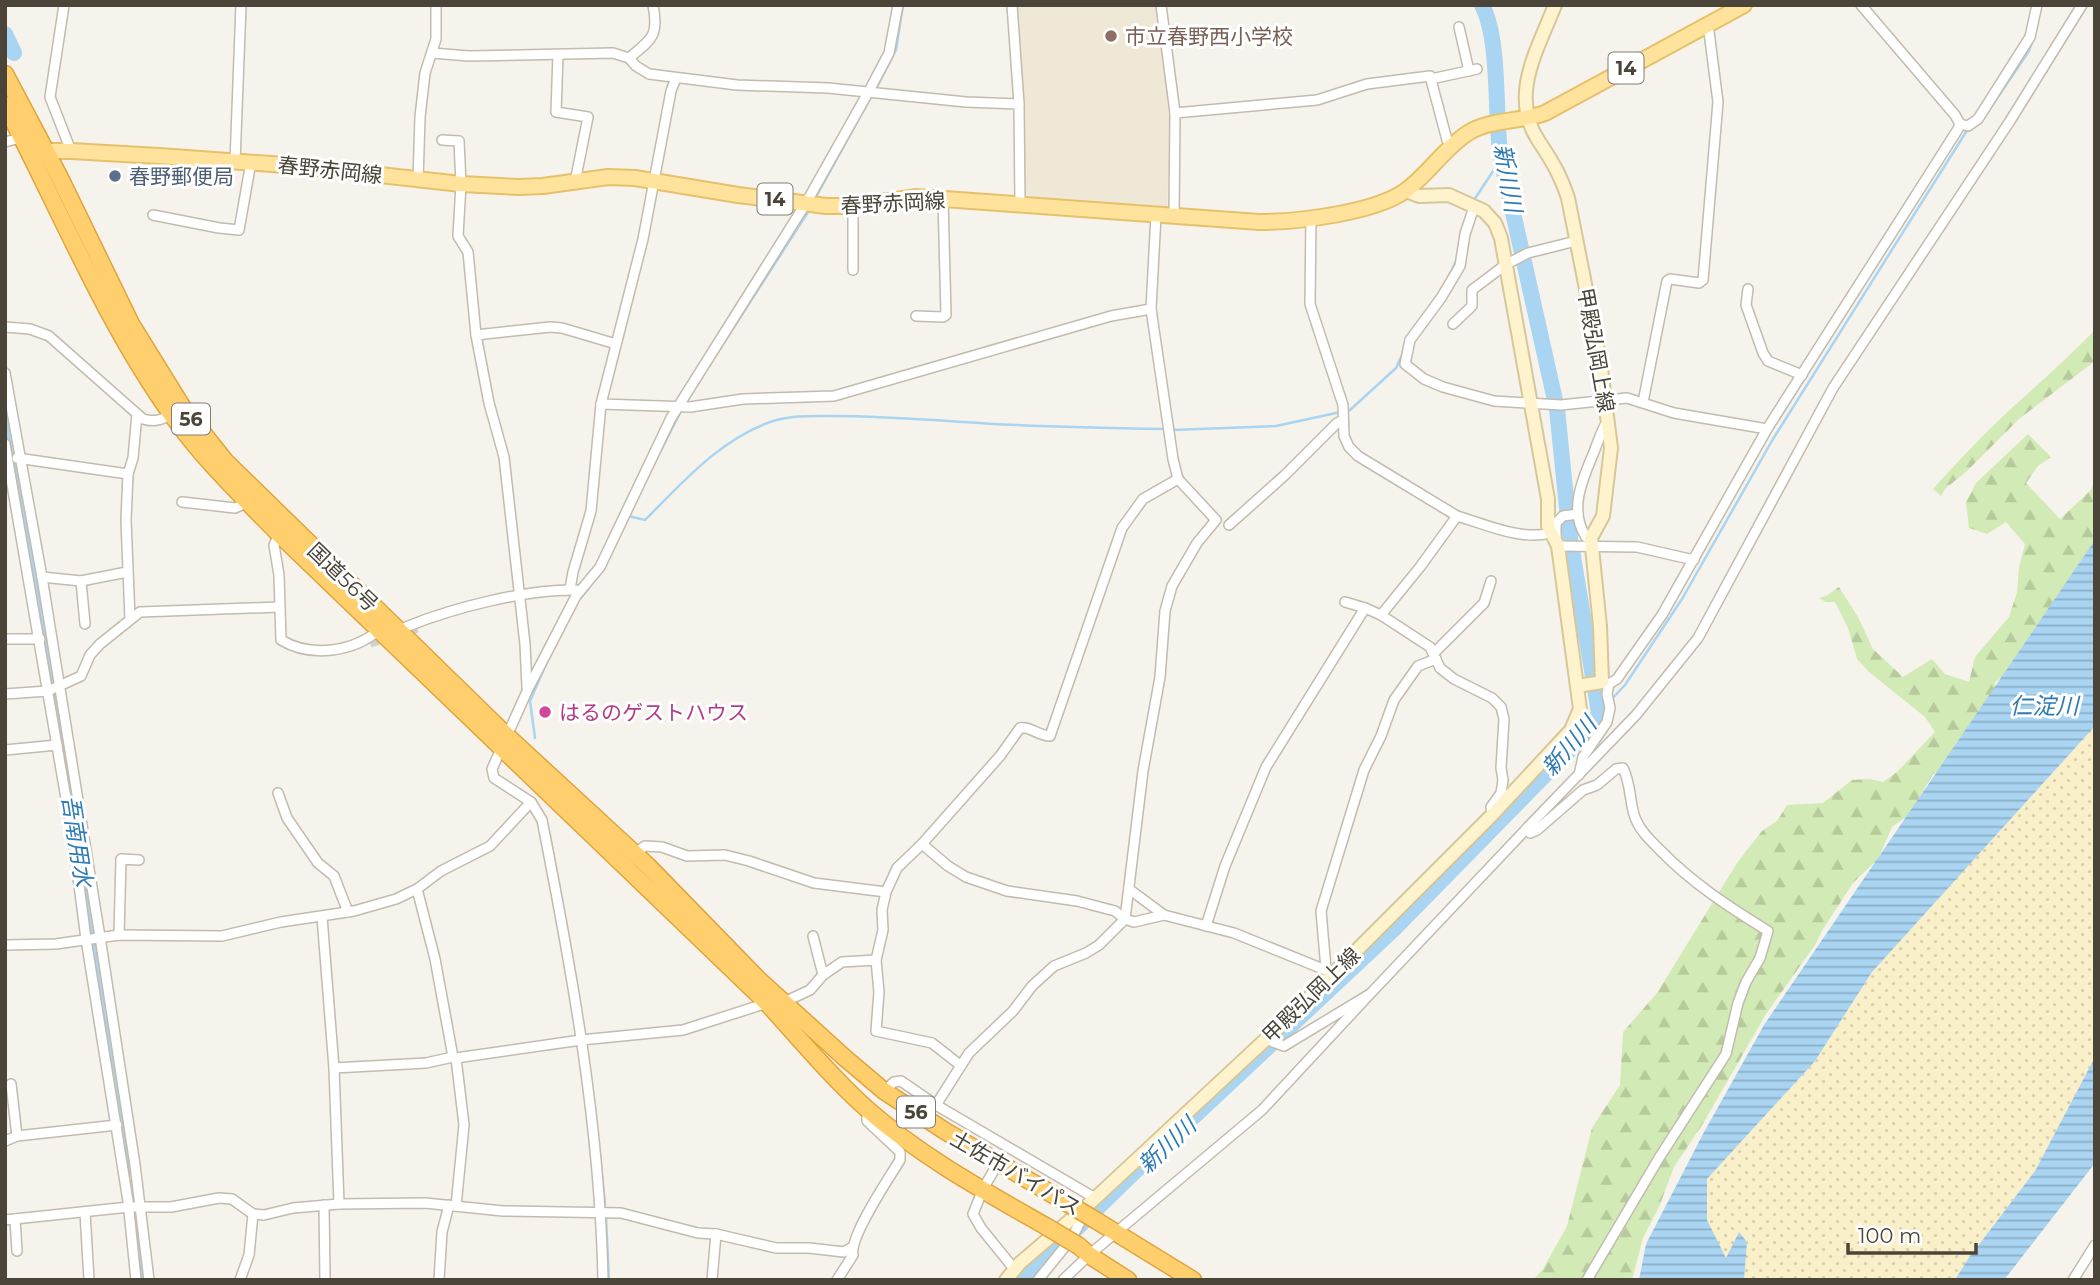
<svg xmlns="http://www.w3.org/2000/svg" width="2100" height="1285" viewBox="0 0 2100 1285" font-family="Montserrat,'Noto Sans JP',sans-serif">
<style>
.education{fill:#efe8d6}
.forest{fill:url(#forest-firs)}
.sand{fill:url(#sand-dots)}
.water{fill:url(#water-rules)}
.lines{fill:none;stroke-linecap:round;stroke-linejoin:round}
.stream{stroke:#a9d4f2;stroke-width:2.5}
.canal{stroke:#a9d4f2;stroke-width:9}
.river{stroke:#a9d4f2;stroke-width:16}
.street-tunnel{stroke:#d4d0c8;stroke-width:9;stroke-dasharray:9 4.5;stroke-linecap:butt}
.street-casing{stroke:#c2bbae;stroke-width:12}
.secondary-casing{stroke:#d6c79b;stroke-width:16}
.primary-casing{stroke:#e6c16a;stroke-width:18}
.highway-casing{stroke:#e0a43c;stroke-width:19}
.street{stroke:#fff;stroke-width:9}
.secondary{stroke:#fff3cd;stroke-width:12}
.primary{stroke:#ffe39c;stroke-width:14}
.highway{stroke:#ffcf6e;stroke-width:16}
.highway-bridge-casing{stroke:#e0a43c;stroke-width:19;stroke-linecap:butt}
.highway-bridge{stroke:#ffcf6e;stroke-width:16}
.education-dot{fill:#8d6e63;stroke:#fff;stroke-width:2.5}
.service-dot{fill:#5c6f8a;stroke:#fff;stroke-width:2.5}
.hotel-dot{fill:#d1479c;stroke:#fff;stroke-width:2.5}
.labels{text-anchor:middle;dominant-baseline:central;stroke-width:6;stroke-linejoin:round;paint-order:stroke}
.shield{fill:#fff;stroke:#817c74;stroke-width:2}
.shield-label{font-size:19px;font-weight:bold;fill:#4b4439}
.education-label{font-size:21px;fill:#785e54;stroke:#fff;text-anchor:start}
.street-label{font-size:21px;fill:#4b4439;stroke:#fff}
.service-label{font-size:21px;fill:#4e5e75;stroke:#fff;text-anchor:start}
.hotel-label{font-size:21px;fill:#b23c85;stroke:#fff;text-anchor:start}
.water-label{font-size:23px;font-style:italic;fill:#2e7ab2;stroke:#fff}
</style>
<defs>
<pattern id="forest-firs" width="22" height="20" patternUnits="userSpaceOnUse" patternTransform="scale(1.75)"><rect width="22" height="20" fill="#d2eab5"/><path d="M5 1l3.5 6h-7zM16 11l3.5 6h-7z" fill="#b6ca9c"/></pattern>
<pattern id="sand-dots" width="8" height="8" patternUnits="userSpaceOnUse" patternTransform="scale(1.75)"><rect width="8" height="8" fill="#f9efc9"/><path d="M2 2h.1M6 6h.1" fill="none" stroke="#d7cead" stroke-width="1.8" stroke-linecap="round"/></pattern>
<pattern id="water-rules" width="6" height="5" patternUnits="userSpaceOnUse" patternTransform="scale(1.75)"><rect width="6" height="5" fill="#a9d4f2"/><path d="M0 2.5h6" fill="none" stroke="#8caec5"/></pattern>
</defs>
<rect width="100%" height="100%" fill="#f6f3ec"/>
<polygon class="education" points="1017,5 1156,5 1171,111 1167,210 1026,201 1024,106"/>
<g class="forest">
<path d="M2095 330V361L2019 419 1966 472 1946 488 1941 496 1933 489C1962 457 1992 425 2024 397 2048 375 2072 354 2095 330Z"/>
<polygon points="2028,434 2051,457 2038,466 2026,483 2060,519 2091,490 2095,480 2095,550 2009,673 1995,682 1996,700 1949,766 1933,774 1909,815 1892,827 1878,859 1853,883 1823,929 1815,945 1766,1014 1704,1122 1674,1167 1659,1207 1643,1238 1632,1280 1533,1280 1543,1269 1567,1226 1592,1128 1620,1085 1623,1032 1657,993 1737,863 1762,831 1777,821 1787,805 1823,803 1852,780 1870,779 1883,782 1897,772 1935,732 1925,717 1869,672 1857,659 1848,628 1835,602 1826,602 1819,598 1826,596 1839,587 1858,617 1873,649 1903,677 1932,659 1945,674 1969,682 1975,657 2009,617 2017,592 2019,567 2025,544 2006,522 1987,534 1969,528 1966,502 1976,483"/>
</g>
<polygon class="sand" points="2095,726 2095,1057 2035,1171 1968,1259 1955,1280 1744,1280 1747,1242 1739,1233 1726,1259 1707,1220 1707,1179 1815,1061 1872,972"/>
<g class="water">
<polygon points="2095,540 2095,726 1872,972 1815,1061 1707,1179 1707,1220 1726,1258 1739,1232 1747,1242 1744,1280 1639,1280 1646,1244 1703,1134 1764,1025"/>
<polygon points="2095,1057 2095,1163 2004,1280 1955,1280 1968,1259 2035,1171"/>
</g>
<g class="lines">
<g class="stream">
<polyline points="877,87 896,50 903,5"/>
<polyline points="1989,110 2029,51 2037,26"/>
<polyline points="816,197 872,95"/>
<polyline points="1472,203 1501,159"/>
<polyline points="1448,278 1457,259"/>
<polyline points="689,397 810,209"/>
<polyline points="1172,430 1276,426 1350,410 1396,368 1403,353"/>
<polyline points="652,468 681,411"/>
<path d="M628 516 645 520C683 482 720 439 773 421 792 415 812 416 831 416 876 416 919 419 964 422 1031 427 1098 428 1165 429"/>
<polyline points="579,600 589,588"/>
<polyline points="1610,701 1625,685 1682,599 1773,439 1966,132 1969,129"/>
<polyline points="1599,713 1606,706"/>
<polyline points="535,738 530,701 550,655"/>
<polyline points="550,836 578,991"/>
<polyline points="599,1148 605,1204"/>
<polyline points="606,1218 609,1280"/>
</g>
<g class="canal">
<polyline points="5,403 55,693 131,1170"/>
<polyline points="136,1205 143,1280"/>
</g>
<g class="river">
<polyline points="5,34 14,53"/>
<path d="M1024 1280 1126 1180 1395 928 1591 728 1599 713 1570 538 1557 409 1501 159C1494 116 1501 41 1482 5"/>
</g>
<polyline class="street-tunnel" points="370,643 418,628"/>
<g class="street-casing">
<g id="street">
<polyline points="64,5 50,97 71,151"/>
<path d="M653 5C659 36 652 39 629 58L636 66 649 74 737 85 828 88 966 102 1019 104 1020 205"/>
<polyline points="1012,5 1019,104"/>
<polyline points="1161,5 1175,113"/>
<polyline points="1459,27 1469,71"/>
<polyline points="432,53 469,56 613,53 629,58"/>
<polyline points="558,55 556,112 588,117 575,182"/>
<polyline points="676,78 671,91 643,239 601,404 690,407 743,399 834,396 1111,316 1151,309"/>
<polyline points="1431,79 1477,69"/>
<polyline points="1960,124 1968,126 1978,119 2030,37 2037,5"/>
<polyline points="442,140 459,141 461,184 458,236 468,252 476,335 550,327 562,328 616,344"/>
<polyline points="5,142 24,137"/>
<polyline points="235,162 241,5"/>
<polyline points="418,180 420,117 425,73 436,39 436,5"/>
<polyline points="853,206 853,270"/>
<polyline points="1474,207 1465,234 1460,266 1441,298 1410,340 1405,364 1424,379 1443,387 1494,401 1561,405 1627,398 1674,413 1767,429"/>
<polyline points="153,215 219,228 239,230 251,162"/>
<polyline points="1174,216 1175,113 1317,100 1367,84 1430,76 1447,140 1452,145"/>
<polyline points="1311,218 1310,304 1343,405 1344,436 1349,447 1358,456 1457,516"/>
<polyline points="1748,289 1746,305 1763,353 1768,361 1802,375"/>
<polyline points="916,316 943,317 946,315 943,199"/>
<polyline points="1453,324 1472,306 1472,290 1505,265 1528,253 1576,241"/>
<path d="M5 327 30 329 49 336 143 419C155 423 163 419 175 413"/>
<polyline points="476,335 489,403 504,457 525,644 527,687"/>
<polyline points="5,373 42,577 100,937 135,1165 149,1280"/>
<polyline points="1643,402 1667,281 1670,279 1699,283 1703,280 1718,102 1708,24"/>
<polyline points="5,444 73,839 86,939 128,1201 136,1280"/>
<polyline points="17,458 128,474 133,458 137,414"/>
<polyline points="128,474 126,520 130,619"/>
<polyline points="182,502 235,508 248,502"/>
<polyline points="1229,525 1285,475 1337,423 1343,420"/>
<path d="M279 534 274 545 279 575 281 640C311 658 353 652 379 630"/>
<polyline points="1556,538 1556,523 1563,516 1578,514"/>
<path d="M1591 538 1586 537C1568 510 1583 478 1594 452 1598 442 1601 431 1607 422"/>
<polyline points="1558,546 1637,547 1694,560"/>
<polyline points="42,577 81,581 127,572"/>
<polyline points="81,581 85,624"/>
<polyline points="570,589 573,572 591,511 601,404"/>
<polyline points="1345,602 1365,608"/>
<path d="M1381 615 1420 567 1457 516C1485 524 1521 541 1550 533"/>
<path d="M401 633 406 627C452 608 526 589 576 590"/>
<polyline points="5,639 40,639"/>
<polyline points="1434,653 1484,603 1491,581"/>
<polyline points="1602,682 1609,684 1617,679 1662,615 1767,429 1958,129 1960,124 1955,115 1861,5"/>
<polyline points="5,694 48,691 81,676 90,655 100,644 140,612 279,607"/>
<polyline points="5,750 57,745"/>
<polyline points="1579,775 1583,757 1607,722 1610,708 1607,694 1609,684"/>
<polyline points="278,793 287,818 318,863 334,876 348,912"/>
<polyline points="922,844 948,866 966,877 1007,891 1077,901 1115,911 1125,919 1134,922 1164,915"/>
<polyline points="635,853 645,846 662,847 687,856 725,855 749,861 814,883 886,892"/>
<polyline points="417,889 435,959 453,1057"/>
<polyline points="1129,889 1164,915 1234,933 1328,971"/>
<polyline points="322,917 334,1068 339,1204"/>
<polyline points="1206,926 1225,866 1266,767 1365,608 1381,615 1430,647 1440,668 1454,679 1492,698 1501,707 1504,719 1501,768 1503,780 1501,793 1491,807 1492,815"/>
<polyline points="119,935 121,859 139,860"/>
<polyline points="813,936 823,975"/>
<polyline points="5,945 56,944 119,935 222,936 281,922 354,911 396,899 417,889 441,871 490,846 531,802"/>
<path d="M876 960 883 930 882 910 886 892 897 868 922 844 1000 756 1020 728C1030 726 1039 736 1050 736L1122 528 1143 499 1178 479"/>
<polyline points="1326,969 1321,911 1364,770 1381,736 1394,700 1418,666 1436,659"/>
<polyline points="1265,1039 1284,1046 1370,994 1529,826"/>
<polyline points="334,1068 426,1063 453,1057 456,1058"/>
<polyline points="11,1084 17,1136"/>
<polyline points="884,1091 894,1082 901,1081 936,1105 1095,1198"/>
<polyline points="936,1105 969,1053 1013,1011 1032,986 1054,966 1086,953 1099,945 1125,919 1143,771 1160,677 1165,611 1172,586 1197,543 1216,520 1178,479 1173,459 1151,309 1156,215"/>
<polyline points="5,1141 17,1136 117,1125"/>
<polyline points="998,1163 983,1189 973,1214 981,1228 1015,1270"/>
<polyline points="324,1205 325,1279"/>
<polyline points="456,1206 464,1125 456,1058 581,1040 683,1030 767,1003 784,1002 810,990 823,975 842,962 876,960 879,992 876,1031 932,1043 960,1065"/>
<polyline points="85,1212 89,1280"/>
<polyline points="15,1219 17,1251"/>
<polyline points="5,1220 129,1207 171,1207 219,1198 232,1199 253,1214 264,1215 293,1208 339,1204 425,1203 503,1211 621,1213 698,1233 716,1234 776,1248 809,1248 844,1252 851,1248"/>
<polyline points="240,1280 249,1255 253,1214"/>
<polyline points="439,1280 442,1232 449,1205"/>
<path d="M603 1280C600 1125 572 972 542 820L531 802 494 778 492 769 528 689 576 596 600 567 671 418 806 203 869 91 889 53 898 5"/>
<polyline points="712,1280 716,1234"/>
<path d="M837 1280 853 1255C849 1237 889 1178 900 1160V1152L867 1121V1109"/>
<polyline points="1038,1280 1072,1238 1086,1210"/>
<polyline points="1063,1280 1089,1255 1262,1110 1369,995"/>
<path d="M1587 1280 1659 1158 1726 1054 1738 1003 1746 982 1760 958 1768 931C1729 907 1692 883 1660 850 1651 841 1641 832 1636 820 1629 805 1632 786 1623 768L1616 769 1597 785 1583 790 1537 830 1530 833 1529 826 1636 715 1698 638 1833 388 2010 121 2082 5"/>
<polyline points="2073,1280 2095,1245"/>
</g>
</g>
<g class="secondary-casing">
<g id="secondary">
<path d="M1555 5C1538 49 1509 95 1538 140 1552 161 1560 174 1568 198L1600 360 1611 448 1603 516 1591 538 1600 626 1602 682 1577 686"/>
<polyline points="1006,1280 1020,1263 1089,1204 1293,1014 1492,815 1571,730 1580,709 1558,546 1548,526 1548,499 1501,238 1495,223 1484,211 1449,195 1419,196 1406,191"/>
</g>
</g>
<g class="primary-casing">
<path id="primary" d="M36 155 46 151H71L159 156 299 166 461 184 518 187 543 186 608 177 635 178 738 195 826 206H853L917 197 1259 222C1297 222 1374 213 1405 191 1428 175 1443 149 1468 133 1490 119 1520 122 1545 113L1744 5"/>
</g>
<g class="highway-casing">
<g id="highway">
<polyline points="5,74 59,176 131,324 183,408 225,461 507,736 648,866 759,980 845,1058 884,1091 945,1131 1062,1200"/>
<path d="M5 105C60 209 104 320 172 415 203 459 242 496 279 534L767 1003C800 1039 831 1077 867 1109 920 1156 986 1192 1047 1227"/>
<polyline points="1097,1221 1193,1280"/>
<polyline points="1079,1246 1089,1255 1128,1280"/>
</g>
</g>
<use href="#street" class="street"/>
<use href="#secondary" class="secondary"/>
<use href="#primary" class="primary"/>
<use href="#highway" class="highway"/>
<g class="highway-bridge-casing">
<g id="highway-bridge">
<polyline points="1062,1200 1097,1221"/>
<polyline points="1047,1227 1079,1246"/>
</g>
</g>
<use href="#highway-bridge" class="highway-bridge"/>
</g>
<circle class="education-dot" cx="1111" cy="36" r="7"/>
<circle class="service-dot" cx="115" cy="176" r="7"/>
<circle class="hotel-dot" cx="545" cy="712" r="7"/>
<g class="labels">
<g class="shield">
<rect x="1608.5" y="52.5" width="35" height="31" rx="5"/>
<rect x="757.5" y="183.5" width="35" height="31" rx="5"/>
<rect x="172" y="403.5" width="38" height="31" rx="5"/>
<rect x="897" y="1096.5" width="38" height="31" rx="5"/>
</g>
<g class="shield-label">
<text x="1626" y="68">14</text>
<text x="775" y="199">14</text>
<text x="191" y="419">56</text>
<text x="916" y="1112">56</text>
</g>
<g class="education-label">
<text x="1125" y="36">市立春野西小学校</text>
</g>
<g class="street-label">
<text transform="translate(330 170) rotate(6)">春野赤岡線</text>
<text transform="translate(893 203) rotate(-3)">春野赤岡線</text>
<text transform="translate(1596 350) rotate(80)">甲殿弘岡上線</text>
<text transform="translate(343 577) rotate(44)">国道56号</text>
<text transform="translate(1311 995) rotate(-44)">甲殿弘岡上線</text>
<text transform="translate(1016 1173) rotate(30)">土佐市バイパス</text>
</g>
<g class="service-label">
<text x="129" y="176">春野郵便局</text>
</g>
<g class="hotel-label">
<text x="559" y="712">はるのゲストハウス</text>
</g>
<g class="water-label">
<text transform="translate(1508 178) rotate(80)">新川川</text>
<text x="2044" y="706">仁淀川</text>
<text transform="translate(1569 746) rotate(-49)">新川川</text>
<text transform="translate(77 841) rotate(81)">吾南用水</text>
<text transform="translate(1167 1145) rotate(-43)">新川川</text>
</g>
</g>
<rect width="2100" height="1285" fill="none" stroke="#4b4439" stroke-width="14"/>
<path d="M1848 1243v10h128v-10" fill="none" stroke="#4b4439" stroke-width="3.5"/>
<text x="1858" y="1243" font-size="21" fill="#4b4439" stroke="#ffffff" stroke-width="5" paint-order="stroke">100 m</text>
</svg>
